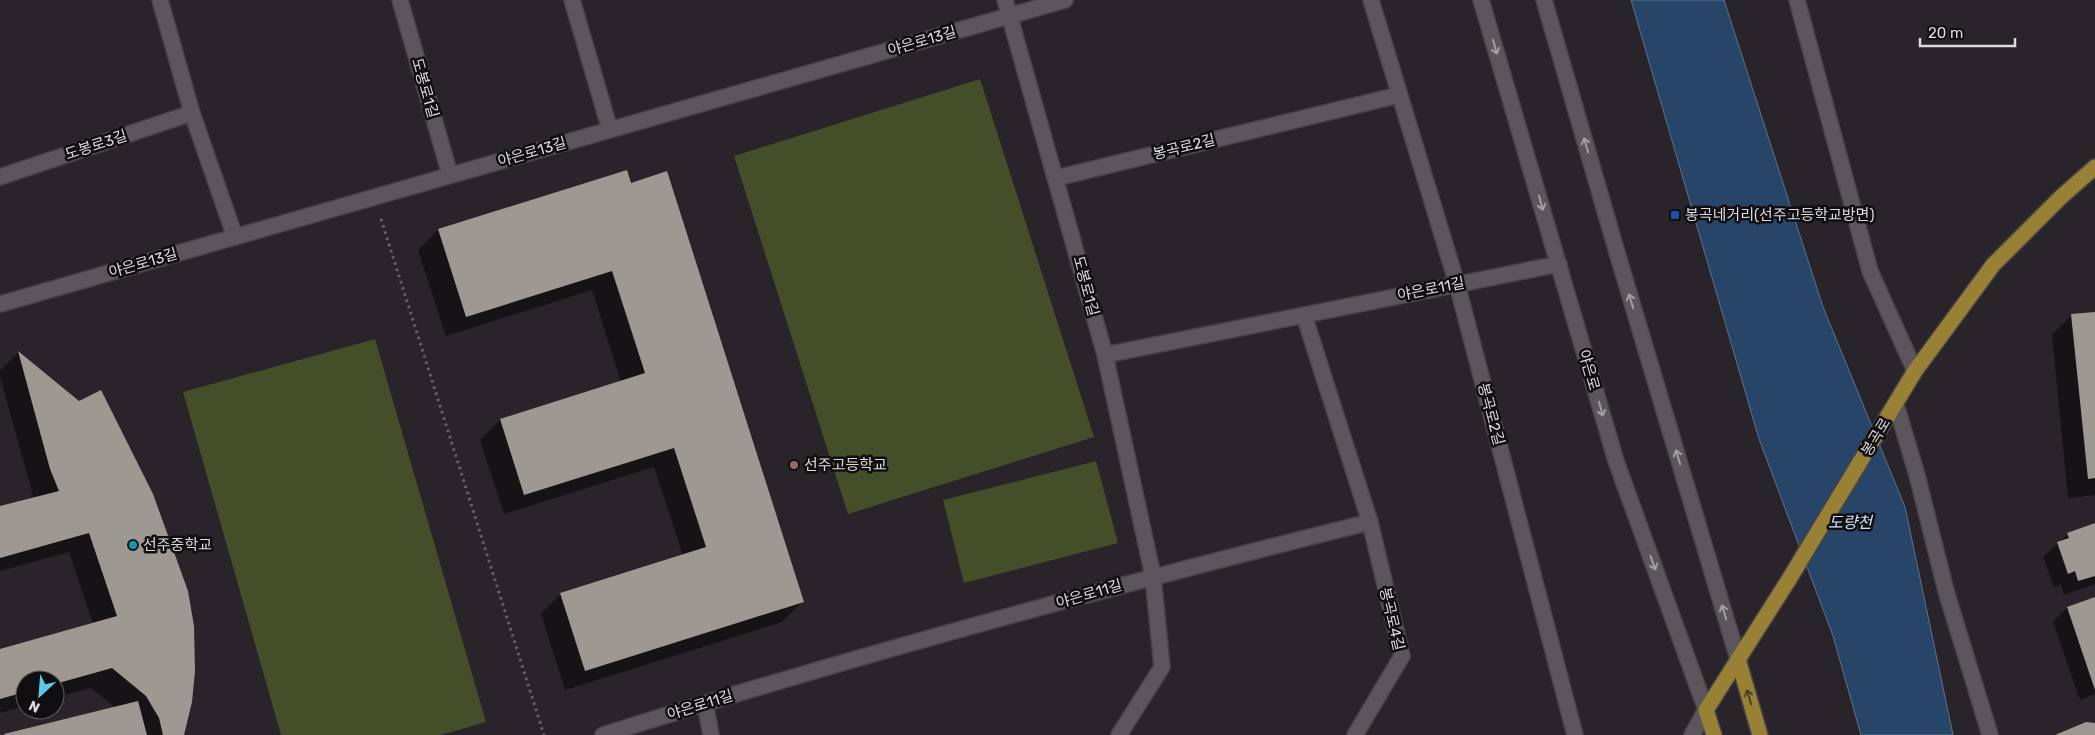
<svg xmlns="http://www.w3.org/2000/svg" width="2095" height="735" viewBox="0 0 2095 735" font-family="Rubik,'Noto Sans KR',sans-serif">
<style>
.green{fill:#444e29}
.water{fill:#274569;stroke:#5d728c}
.shadow{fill:#0007}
.building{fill:#9e9892}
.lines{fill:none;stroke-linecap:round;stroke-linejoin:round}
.minor-casing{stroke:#464246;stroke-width:18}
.major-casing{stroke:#464246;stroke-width:18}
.path{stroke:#656266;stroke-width:3;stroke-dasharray:2.5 4;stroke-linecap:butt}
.minor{stroke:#5b565b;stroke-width:15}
.major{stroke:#988134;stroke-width:15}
.oneway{stroke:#a29fa2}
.oneway2{stroke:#4d4220}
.transit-dot{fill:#1a4fb4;stroke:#100e10;stroke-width:2}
.education-dot{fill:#8d6e63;stroke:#100e10;stroke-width:2}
.culture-dot{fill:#0f9aa8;stroke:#100e10;stroke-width:2}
.labels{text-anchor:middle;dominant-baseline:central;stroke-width:5;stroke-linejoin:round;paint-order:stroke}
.street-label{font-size:15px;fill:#dcdadd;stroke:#100e10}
.poi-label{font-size:15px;fill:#dcdadd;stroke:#100e10;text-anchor:start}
.water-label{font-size:16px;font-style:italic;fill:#cce0f9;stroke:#100e10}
</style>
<rect width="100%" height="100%" fill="#282429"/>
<g class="green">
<polygon points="980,79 1094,437 848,514 734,156"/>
<polygon points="375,339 486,722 441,735 281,735 183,392"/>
<polygon points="1096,461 1118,543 964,583 943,500"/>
</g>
<polygon class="water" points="1631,0 1724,0 1823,307 1905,507 1953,735 1861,735 1833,636 1759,439"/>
<g class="shadow">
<polygon points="626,171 802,602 782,622 565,690 541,614 561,594 683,556 654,467 504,514 480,440 500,420 621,382 592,290 446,336 418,250 438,230"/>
<polygon points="2095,313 2095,495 2068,498 2052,335 2072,315"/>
<polygon points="18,353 79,402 181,735 6,735 116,708 91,688 55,698 55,680 25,680 25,706 0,713 0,650 93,624 69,552 0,571 0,507 34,499 0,377 0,371"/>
<polygon points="2095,525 2095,584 2064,595 2061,585 2054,587 2043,557 2068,534"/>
<polygon points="2095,598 2095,694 2080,700 2053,622 2067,608"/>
</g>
<g class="building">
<polygon points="627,170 631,183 667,171 804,602 585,671 560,593 706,547 674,448 524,495 500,419 645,373 612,271 466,317 438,229"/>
<polygon points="2095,312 2095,478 2088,479 2071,314"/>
<polygon points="18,351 79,401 101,390 153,494 188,591 194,626 195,671 192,702 184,735 163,735 159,718 146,696 112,668 55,684 55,680 25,680 25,692 0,699 0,649 117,616 89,533 0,558 0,506 59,491 50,469"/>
<polygon points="2095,523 2095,576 2078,581 2075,571 2068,574 2057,542 2069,538 2067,533"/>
<polygon points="2095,597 2095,690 2067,607"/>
<polygon points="138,701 147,735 4,735 4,734"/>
<polygon points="2086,722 2095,723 2095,735 2055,735"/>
</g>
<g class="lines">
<g class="minor-casing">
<g id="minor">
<polyline points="160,0 192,113 235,237"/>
<polyline points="400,0 450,175"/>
<polyline points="572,0 610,130"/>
<polyline points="1005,0 1105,355 1153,576 1162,667 1119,735"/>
<polyline points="1371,0 1457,284 1575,735"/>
<polyline points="1481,0 1616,461 1706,710 1692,735"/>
<polyline points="1544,0 1618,256 1738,659"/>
<polyline points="1797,0 1870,271 1915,371"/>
<polyline points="0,177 192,113"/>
<polyline points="1056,178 1399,95"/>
<polyline points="0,304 1065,0"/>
<polyline points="1105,355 1559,264"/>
<polyline points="1896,405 1917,475 1946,591 1990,735"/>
<polyline points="705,703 711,735"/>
<path d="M603 735C856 655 1112 586 1370 522L1304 315"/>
<polyline points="1355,735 1402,656 1370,522"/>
</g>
</g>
<g class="major-casing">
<g id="major">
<polyline points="1738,659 1760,735"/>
<polyline points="1714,735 1706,710 1788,581 1915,371 1993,265 2061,197 2095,167"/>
</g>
</g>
<polyline class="path" points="381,219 544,735"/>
<use href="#minor" class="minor"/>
<use href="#major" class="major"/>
</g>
<defs><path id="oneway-shaft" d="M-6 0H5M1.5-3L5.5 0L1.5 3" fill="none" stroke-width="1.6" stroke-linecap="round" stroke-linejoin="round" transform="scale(1.25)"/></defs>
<g class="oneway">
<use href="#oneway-shaft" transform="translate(1495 47) rotate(74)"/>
<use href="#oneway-shaft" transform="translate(1586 145) rotate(-106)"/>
<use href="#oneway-shaft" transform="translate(1541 203) rotate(74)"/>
<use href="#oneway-shaft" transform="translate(1631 301) rotate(-107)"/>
<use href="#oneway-shaft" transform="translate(1601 409) rotate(74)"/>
<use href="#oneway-shaft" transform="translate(1678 457) rotate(-107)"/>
<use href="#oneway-shaft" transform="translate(1653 563) rotate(70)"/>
<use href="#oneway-shaft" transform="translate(1724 612) rotate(-107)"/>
</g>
<use class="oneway2" href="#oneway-shaft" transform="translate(1749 697) rotate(-106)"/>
<rect class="transit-dot" x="1670" y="210" width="10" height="10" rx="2.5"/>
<circle class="education-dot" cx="794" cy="465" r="5"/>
<circle class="culture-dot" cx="133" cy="545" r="5"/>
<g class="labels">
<g class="street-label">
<text transform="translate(922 41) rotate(-16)">야은로13길</text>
<text transform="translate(425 88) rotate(74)">도봉로1길</text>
<text transform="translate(96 145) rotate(-18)">도봉로3길</text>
<text transform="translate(1184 147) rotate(-14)">봉곡로2길</text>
<text transform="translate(532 152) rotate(-16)">야은로13길</text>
<text transform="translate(143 263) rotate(-16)">야은로13길</text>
<text transform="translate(1086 286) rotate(75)">도봉로1길</text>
<text transform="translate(1431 289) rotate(-11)">야은로11길</text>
<text transform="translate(1589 370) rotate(74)">야은로</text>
<text transform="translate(1491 414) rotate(75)">봉곡로2길</text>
<text transform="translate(1876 437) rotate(-59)">봉곡로</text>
<text transform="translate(1089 594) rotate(-16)">야은로11길</text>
<text transform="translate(1392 619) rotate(77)">봉곡로4길</text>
<text transform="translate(700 705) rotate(-17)">야은로11길</text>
</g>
<g class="poi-label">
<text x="1685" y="215">봉곡네거리(선주고등학교방면)</text>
<text x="804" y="465">선주고등학교</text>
<text x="143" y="545">선주중학교</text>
</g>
<g class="water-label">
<text x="1850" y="522">도량천</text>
</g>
</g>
<g transform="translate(40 695) rotate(206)"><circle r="24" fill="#100e10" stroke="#626062"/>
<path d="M0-4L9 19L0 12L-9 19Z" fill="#5ac8e6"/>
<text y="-8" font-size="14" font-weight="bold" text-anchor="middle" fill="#dcdadd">N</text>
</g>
<path d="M1920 38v8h95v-8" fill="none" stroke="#dcdadd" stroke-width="2.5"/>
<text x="1928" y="38" font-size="15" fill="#dcdadd" stroke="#100e10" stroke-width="4" paint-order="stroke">20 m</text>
</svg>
